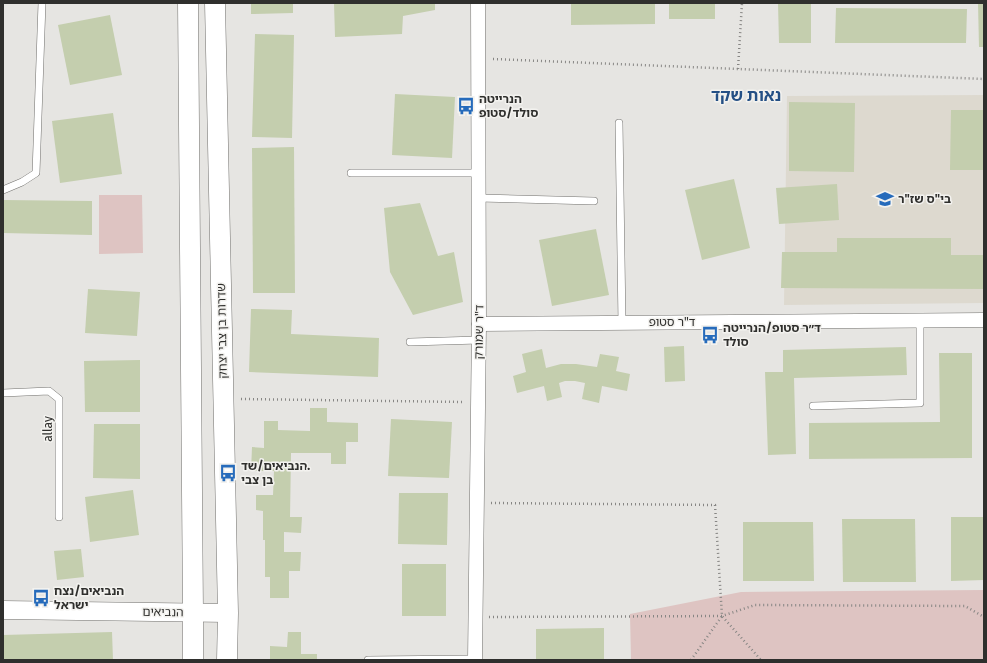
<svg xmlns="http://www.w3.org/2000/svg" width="987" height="663" viewBox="0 0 987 663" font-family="'Fira Sans','Noto Sans Hebrew',sans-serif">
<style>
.built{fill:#ddd9cf}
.green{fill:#dec4c2}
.building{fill:#c4ceae}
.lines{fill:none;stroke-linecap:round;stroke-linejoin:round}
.service-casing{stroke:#72716e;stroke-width:8}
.minor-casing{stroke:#72716e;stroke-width:15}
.tertiary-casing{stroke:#72716e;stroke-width:19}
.secondary-casing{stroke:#72716e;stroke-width:21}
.path{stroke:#878684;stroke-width:2.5;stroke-dasharray:1 3;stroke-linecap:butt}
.service{stroke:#fff;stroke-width:7}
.minor{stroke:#fff;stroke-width:14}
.tertiary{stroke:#fff;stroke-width:18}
.secondary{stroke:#fff;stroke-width:20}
.labels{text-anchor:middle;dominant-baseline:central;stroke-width:3;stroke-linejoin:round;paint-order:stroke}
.poi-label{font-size:12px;font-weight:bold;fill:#2f2f2d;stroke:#f3f2ef;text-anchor:start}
.street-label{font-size:12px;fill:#2f2f2d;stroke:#f3f2ef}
.district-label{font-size:16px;font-weight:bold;fill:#255085;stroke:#f3f2ef}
</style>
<rect width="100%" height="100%" fill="#e6e5e2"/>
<polygon class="built" points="984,95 984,303 784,305 787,96"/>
<g class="green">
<polygon points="99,195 142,195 143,253 99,254"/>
<polygon points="984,590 984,660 631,660 630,614 741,592"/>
</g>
<g class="building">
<polygon points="251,3 293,3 293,13 251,14"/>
<polygon points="334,3 435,3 435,10 403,16 402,34 335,37"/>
<polygon points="571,3 655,3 655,24 571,25"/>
<rect x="669" y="3" width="46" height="16"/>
<polygon points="778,3 811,3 811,43 779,43"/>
<polygon points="978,3 984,3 984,47 979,47"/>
<polygon points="836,8 967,9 966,43 835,43"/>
<polygon points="110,15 122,75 70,85 58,25"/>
<polygon points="255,34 294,35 292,138 252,137"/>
<polygon points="395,94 455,97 452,158 392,155"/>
<polygon points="789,102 855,103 854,172 789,171"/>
<polygon points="951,110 984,110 984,170 950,170"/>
<polygon points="113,113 122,174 60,183 52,121"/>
<polygon points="294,147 295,293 253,293 252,148"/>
<polygon points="734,179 750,248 702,260 685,190"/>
<polygon points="837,184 839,220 779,224 776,188"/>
<polygon points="3,200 92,201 92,235 3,233"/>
<polygon points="420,203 438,256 454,252 463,302 413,315 390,272 384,208"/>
<polygon points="596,229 609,295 552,306 539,240"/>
<polygon points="837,238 951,238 951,255 984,255 984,289 781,288 782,252 837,252"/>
<polygon points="88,289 140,292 137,336 85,333"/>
<polygon points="251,309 292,310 291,334 379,338 378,377 249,372"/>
<polygon points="684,346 685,381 665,382 664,347"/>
<polygon points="906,347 907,375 794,378 796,454 768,455 765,372 783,372 783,350"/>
<polygon points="542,349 546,368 561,364 576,364 597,367 600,354 619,357 616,371 630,374 627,391 602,386 599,403 582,399 585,383 575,381 565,381 559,383 562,397 547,401 544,386 517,393 513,376 526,372 522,354"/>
<polygon points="939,353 972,353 972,458 809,459 809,423 940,422"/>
<polygon points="140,360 140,412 85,412 84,361"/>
<polygon points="310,408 327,408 327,422 358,423 358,442 346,442 346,464 331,464 331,453 291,453 290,517 302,517 301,533 284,532 284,552 301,552 300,571 289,571 289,598 270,598 270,577 265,577 265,540 263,540 263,511 256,510 256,495 273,495 274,471 251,471 252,447 264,448 264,421 278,421 278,430 310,431"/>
<polygon points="391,419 452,422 449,478 388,476"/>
<polygon points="94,424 140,424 140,479 93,478"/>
<polygon points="133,490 139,535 90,542 85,497"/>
<polygon points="399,493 448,493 447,545 398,544"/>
<polygon points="951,517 984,517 984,580 951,581"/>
<polygon points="842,519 915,519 916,582 843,582"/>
<polygon points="743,522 813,522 814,581 743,581"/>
<polygon points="81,549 84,577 57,580 54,551"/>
<rect x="402" y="564" width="44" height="52"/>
<polygon points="604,628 604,660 536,660 536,629"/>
<polygon points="112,632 113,660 3,660 3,635"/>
<polygon points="288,632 301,632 301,654 317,654 317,660 270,660 270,646 287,647"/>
</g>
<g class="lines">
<g class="service-casing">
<g id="service">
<polyline points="619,123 622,323"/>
<polyline points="351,173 479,173"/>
<polyline points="3,190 22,182 36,173 42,3"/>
<polyline points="479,198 594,201"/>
<polyline points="410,342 479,340"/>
<polyline points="3,393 49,391 59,399 59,517"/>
<polyline points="813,406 920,403 920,320"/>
<polyline points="368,660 474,659"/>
</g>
</g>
<g class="minor-casing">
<g id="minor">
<polyline points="479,324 984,320"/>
<polyline points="475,660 479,324 478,3"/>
</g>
</g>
<g class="tertiary-casing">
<polyline id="tertiary" points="3,610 228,613"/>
</g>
<g class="secondary-casing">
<g id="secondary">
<polyline points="188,3 193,613 193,660"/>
<polyline points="215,3 228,613 227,660"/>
</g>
</g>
<g class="path">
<polyline points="493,59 984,79"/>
<polyline points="738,69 742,3"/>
<polyline points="241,399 464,402"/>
<polyline points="491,503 715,505 722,616 761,660"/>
<polyline points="489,617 722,616 755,605 965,606 984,617"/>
<polyline points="691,660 722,616"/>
</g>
<use href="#service" class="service"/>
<use href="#minor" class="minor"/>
<use href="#tertiary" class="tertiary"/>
<use href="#secondary" class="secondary"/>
</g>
<defs>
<g id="bus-bare" transform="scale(1.38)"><path d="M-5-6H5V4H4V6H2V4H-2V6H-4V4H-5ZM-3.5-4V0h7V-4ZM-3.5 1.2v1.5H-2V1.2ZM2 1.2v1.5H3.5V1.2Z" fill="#266bbb" stroke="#f3f2ef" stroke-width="2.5" paint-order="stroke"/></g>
<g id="school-bare" transform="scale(1.38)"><path d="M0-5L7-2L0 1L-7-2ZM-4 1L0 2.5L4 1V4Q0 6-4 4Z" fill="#266bbb" stroke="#f3f2ef" stroke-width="2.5" paint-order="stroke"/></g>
</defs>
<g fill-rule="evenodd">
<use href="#bus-bare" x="466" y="106"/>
<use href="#school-bare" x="885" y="199"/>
<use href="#bus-bare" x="710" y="335"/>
<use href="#bus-bare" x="228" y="473"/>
<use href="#bus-bare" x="41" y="598"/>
</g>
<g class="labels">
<g class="poi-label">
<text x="479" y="99">הנרייטה<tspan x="479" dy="14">סולד/סטופ</tspan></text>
<text x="898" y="199">בי"ס שז"ר</text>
<text x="723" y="328">ד״ר סטופ/הנרייטה<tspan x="723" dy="14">סולד</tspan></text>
<text x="241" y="466">הנביאים/שד.<tspan x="241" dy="14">בן צבי</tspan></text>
<text x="54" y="591">הנביאים/נצח<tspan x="54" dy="14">ישראל</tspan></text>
</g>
<g class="street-label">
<text x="672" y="322">ד"ר סטופ</text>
<text transform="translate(222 331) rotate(-91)">שדרות בן צבי יצחק</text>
<text transform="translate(479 332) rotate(-89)">ד"ר שמורק</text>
<text transform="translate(48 429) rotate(-90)">allay</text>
<text transform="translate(163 612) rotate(1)">הנביאים</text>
</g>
<g class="district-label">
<text x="746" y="95">נאות שקד</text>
</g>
</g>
<rect width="987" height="663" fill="none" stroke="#2f2f2d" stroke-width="8"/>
</svg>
